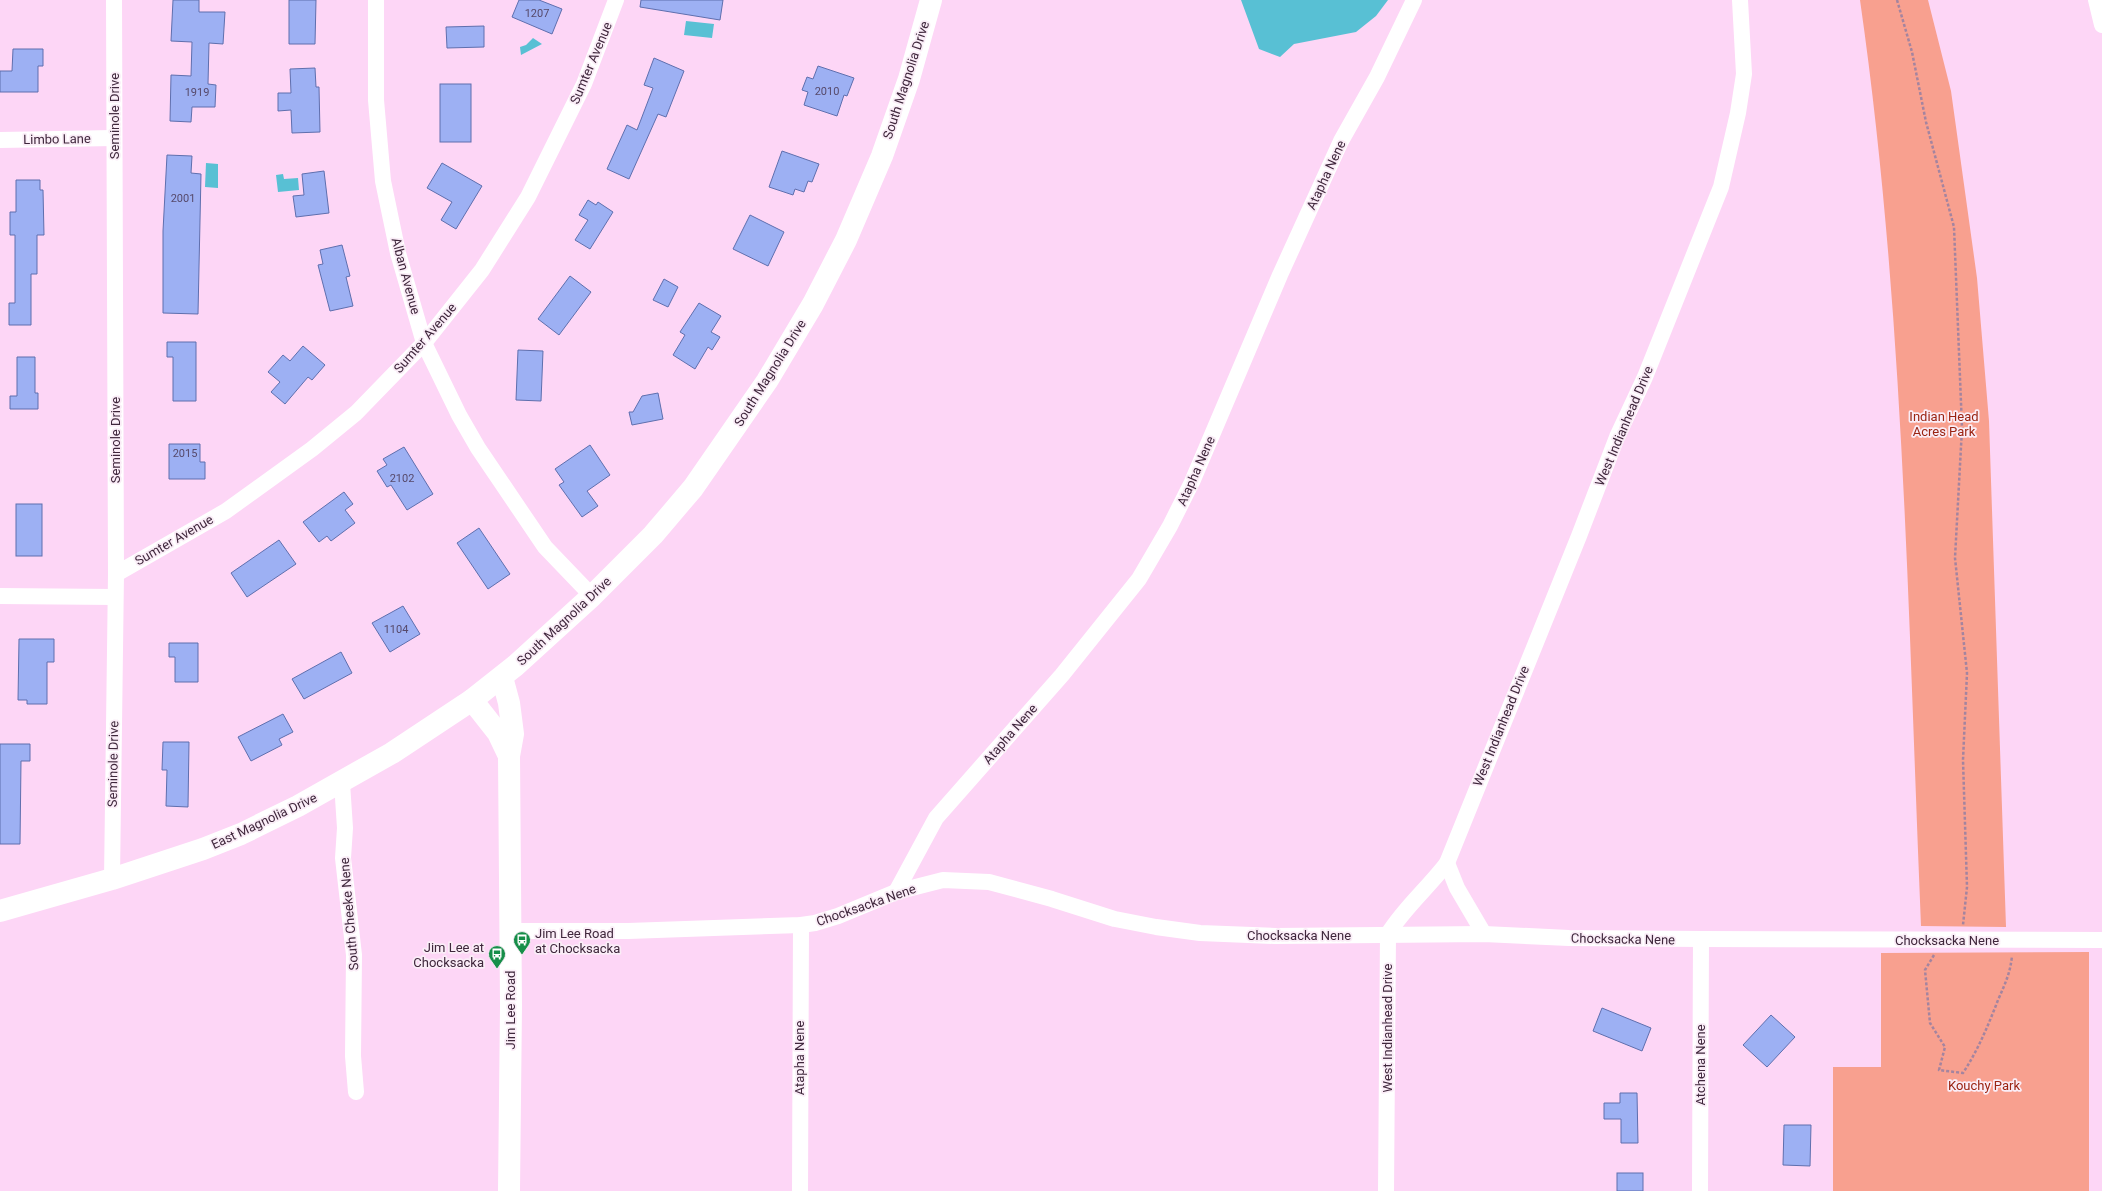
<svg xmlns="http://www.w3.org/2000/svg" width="2102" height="1191" viewBox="0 0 2102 1191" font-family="Roboto,sans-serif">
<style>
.green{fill:#f8a08f}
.water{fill:#58c0d4}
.building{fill:#9db0f3;stroke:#5f6fae}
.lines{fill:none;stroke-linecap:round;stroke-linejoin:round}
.path{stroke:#a4849f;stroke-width:2.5;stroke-dasharray:3 2;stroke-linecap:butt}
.street{stroke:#fff;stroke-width:16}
.secondary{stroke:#fff;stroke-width:22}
.labels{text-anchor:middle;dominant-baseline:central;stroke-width:3.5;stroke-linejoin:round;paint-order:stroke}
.number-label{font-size:11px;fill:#56496a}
.street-label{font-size:13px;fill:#3f273c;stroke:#faedf7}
.park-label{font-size:13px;fill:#9a2412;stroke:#faedf7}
.poi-label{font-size:13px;fill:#3f273c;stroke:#faedf7;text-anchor:start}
</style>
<rect width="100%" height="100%" fill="#fdd6f6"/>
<g class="green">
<path d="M1860 0H1928L1951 91 1977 278 1989 421 2006 927 1921 926C1908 617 1904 306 1860 0Z"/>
<polygon points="2089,952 2089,1191 1833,1191 1833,1067 1881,1067 1881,953"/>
</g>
<g class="water">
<polygon points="1241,0 1388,0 1376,16 1356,32 1294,44 1280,57 1259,49"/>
<polygon points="686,21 714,24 712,38 684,35"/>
<polygon points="533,38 542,44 521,55 520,47 526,45"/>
<polygon points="206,163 218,164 218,188 205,187"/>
<polygon points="283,174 284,179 298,178 299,190 278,192 276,175"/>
</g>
<g class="building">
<polygon points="173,0 199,0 199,12 225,12 223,44 209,43 208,84 216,85 215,107 192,107 191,122 170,121 171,75 191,76 192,42 171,41"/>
<polygon points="289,0 316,0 315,44 289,44"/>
<polygon points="519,0 539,0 562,9 552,34 512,17"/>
<polygon points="641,0 723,0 720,20 640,7"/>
<polygon points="484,26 484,47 447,48 446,27"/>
<polygon points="13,49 43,49 43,66 38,66 38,92 0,92 0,71 12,71"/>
<polygon points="654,58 684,71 666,117 658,114 629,179 607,169 627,125 637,130 653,88 644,85"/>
<polygon points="818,66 854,78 847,96 844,95 837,116 804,105 808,92 802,90 807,77 813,79"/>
<polygon points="315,68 316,87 319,87 320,132 292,133 291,110 278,111 278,93 291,93 290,69"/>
<rect x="440" y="84" width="31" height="58"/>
<polygon points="782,151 819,164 812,182 808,181 804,192 795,189 793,195 769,187"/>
<polygon points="167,155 192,156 191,173 201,174 198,314 163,313 163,231"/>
<polygon points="442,163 482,186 456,229 441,220 452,202 427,188"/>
<polygon points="324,171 329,213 296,217 293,196 304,195 302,174"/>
<polygon points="16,180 40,180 40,190 43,190 44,235 37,235 37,274 31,274 31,325 9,325 9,303 15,303 15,235 10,235 10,212 16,212"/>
<polygon points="588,200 596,205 598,202 613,212 590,249 575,240 588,220 579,215"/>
<polygon points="750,215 784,232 768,266 733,249"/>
<polygon points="342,245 350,276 346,277 353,306 330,311 318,265 323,264 320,250"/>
<polygon points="570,276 591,292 559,335 538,319"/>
<polygon points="664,279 678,287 668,307 653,300"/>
<polygon points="699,303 721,316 711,332 720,337 712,350 708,347 695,369 673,355 685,335 680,332"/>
<polygon points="167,342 196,342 196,401 173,401 173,357 167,357"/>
<polygon points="303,346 325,365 312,380 308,377 285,404 271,392 280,382 268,372 283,355 290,361"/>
<polygon points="518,350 543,351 541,401 516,400"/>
<polygon points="17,357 35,357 35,393 38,393 38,409 10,409 10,396 17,396"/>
<polygon points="658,393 663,419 632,425 629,412 633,412 642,396"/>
<polygon points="169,444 200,444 200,462 205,462 205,479 169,479"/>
<polygon points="590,445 610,475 587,491 598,506 582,517 559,485 564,482 555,469"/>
<polygon points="404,447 433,494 407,510 391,485 387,487 377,471 387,465 383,459"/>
<polygon points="344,492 353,504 345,510 355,523 331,541 327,536 319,542 303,522"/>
<rect x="16" y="504" width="26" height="52"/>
<polygon points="479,528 510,574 488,589 457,543"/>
<polygon points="279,540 296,564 247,597 231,573"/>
<polygon points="403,606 420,634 390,652 372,623"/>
<polygon points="19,639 54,639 54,662 47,662 47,704 27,704 27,700 18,700"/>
<polygon points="169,643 198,643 198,682 175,682 175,657 169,657"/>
<polygon points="341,652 352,673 304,699 292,679"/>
<polygon points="283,714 293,732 279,739 282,745 251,761 238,737"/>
<polygon points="163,742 189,742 188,807 166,806 167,770 162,770"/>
<polygon points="0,744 30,744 30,761 21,761 20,844 0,844"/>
<polygon points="1602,1008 1651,1028 1642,1051 1593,1031"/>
<polygon points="1771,1015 1795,1037 1767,1067 1743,1045"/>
<polygon points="1620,1093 1637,1093 1638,1143 1621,1143 1621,1119 1604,1119 1604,1103 1620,1103"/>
<polygon points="1784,1125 1811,1125 1810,1166 1783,1165"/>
<rect x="1617" y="1173" width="26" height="18"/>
</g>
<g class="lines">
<g class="path">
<polyline points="1897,0 1912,52 1926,122 1954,227 1962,428 1955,558 1967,673 1963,760 1967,887 1963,925"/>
<path d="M1934 955 1925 970 1930 1023 1945 1047 1939 1070 1963 1073C1978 1050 1988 1026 1998 1000 2005 984 2010 974 2012 956"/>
</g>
<g class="street">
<polyline points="376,0 376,100 383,181 398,253 424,343 459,415 478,448 545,547 592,596"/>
<polyline points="2096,0 2102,25"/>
<polyline points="0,140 114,138"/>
<polyline points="116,574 226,511 312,449 356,413 424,343 482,270 528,197 584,84 616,0"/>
<polyline points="0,596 115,597"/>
<polyline points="342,783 345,828 343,858 354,955 353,1056 356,1092"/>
<polyline points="1447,863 1457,888 1484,934"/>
<polyline points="112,879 116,574 114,0"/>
<polyline points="896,892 936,818 1062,675 1139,579 1170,526 1192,482 1280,275 1341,141 1377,77 1414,0"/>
<polyline points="511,931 628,931 801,925 815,923 838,916 896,892 943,880 989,882 1052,899 1115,919 1156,927 1200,933 1275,936 1484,934 1569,938 1701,939 2102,940"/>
<polyline points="800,1191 801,925"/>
<path d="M1386 1191 1388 934C1404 908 1428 888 1447 863L1579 536 1617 437 1645 377 1721 187 1738 113 1744 74 1740 0"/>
<polyline points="1700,1191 1701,939"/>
</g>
<g class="secondary">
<polyline points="502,677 509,703 513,734 509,756 511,1005 509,1191"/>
<polyline points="472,700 498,733 509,756"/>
<polyline points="0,911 112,879 203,849 241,834 298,806 392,753 472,700 515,666 592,596 653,535 693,488 767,381 813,304 846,240 882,156 909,79 931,0"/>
</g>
</g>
<defs>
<g id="bus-pin" transform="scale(0.9)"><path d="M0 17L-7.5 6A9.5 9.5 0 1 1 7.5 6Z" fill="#168e49" stroke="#faedf7"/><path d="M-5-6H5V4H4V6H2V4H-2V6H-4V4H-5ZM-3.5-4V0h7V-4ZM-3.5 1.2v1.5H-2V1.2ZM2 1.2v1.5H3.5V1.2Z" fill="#fff"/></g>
</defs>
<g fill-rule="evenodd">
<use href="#bus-pin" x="522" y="940"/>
<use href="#bus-pin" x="497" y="954"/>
</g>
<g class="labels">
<g class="number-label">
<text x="537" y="13">1207</text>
<text x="827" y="91">2010</text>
<text x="197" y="92">1919</text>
<text x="183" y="198">2001</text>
<text x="185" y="453">2015</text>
<text x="402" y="478">2102</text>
<text x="396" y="629">1104</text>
</g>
<g class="street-label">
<text transform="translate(591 63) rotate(-67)">Sumter Avenue</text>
<text transform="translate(906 80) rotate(-72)">South Magnolia Drive</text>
<text transform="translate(114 116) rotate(-90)">Seminole Drive</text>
<text transform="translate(57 139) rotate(-1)">Limbo Lane</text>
<text transform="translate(1326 175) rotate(-65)">Atapha Nene</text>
<text transform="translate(406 276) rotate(75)">Alban Avenue</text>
<text transform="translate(425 338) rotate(-49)">Sumter Avenue</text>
<text transform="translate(770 373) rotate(-58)">South Magnolia Drive</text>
<text transform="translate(1624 426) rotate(-67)">West Indianhead Drive</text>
<text transform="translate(115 440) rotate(-90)">Seminole Drive</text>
<text transform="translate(1196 471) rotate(-66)">Atapha Nene</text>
<text transform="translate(174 540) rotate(-30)">Sumter Avenue</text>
<text transform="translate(564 621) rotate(-43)">South Magnolia Drive</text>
<text transform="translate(1501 726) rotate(-68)">West Indianhead Drive</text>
<text transform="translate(1010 734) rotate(-49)">Atapha Nene</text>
<text transform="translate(113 764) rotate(-89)">Seminole Drive</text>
<text transform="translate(264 821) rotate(-25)">East Magnolia Drive</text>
<text transform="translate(866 905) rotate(-19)">Chocksacka Nene</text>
<text transform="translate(349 914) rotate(-95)">South Cheeke Nene</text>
<text x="1299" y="935">Chocksacka Nene</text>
<text transform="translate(1623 939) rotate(1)">Chocksacka Nene</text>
<text x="1947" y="940">Chocksacka Nene</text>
<text transform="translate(510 1010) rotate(-90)">Jim Lee Road</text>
<text transform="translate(1387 1028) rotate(-90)">West Indianhead Drive</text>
<text transform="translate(799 1058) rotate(-90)">Atapha Nene</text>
<text transform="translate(1700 1065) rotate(-90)">Atchena Nene</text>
</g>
<g class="park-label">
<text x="1944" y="416">Indian Head<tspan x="1944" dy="15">Acres Park</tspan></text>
<text x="1984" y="1085">Kouchy Park</text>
</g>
<g class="poi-label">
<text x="535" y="933">Jim Lee Road<tspan x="535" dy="15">at Chocksacka</tspan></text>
<text x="484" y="947" text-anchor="end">Jim Lee at<tspan x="484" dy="15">Chocksacka</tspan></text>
</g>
</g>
</svg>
